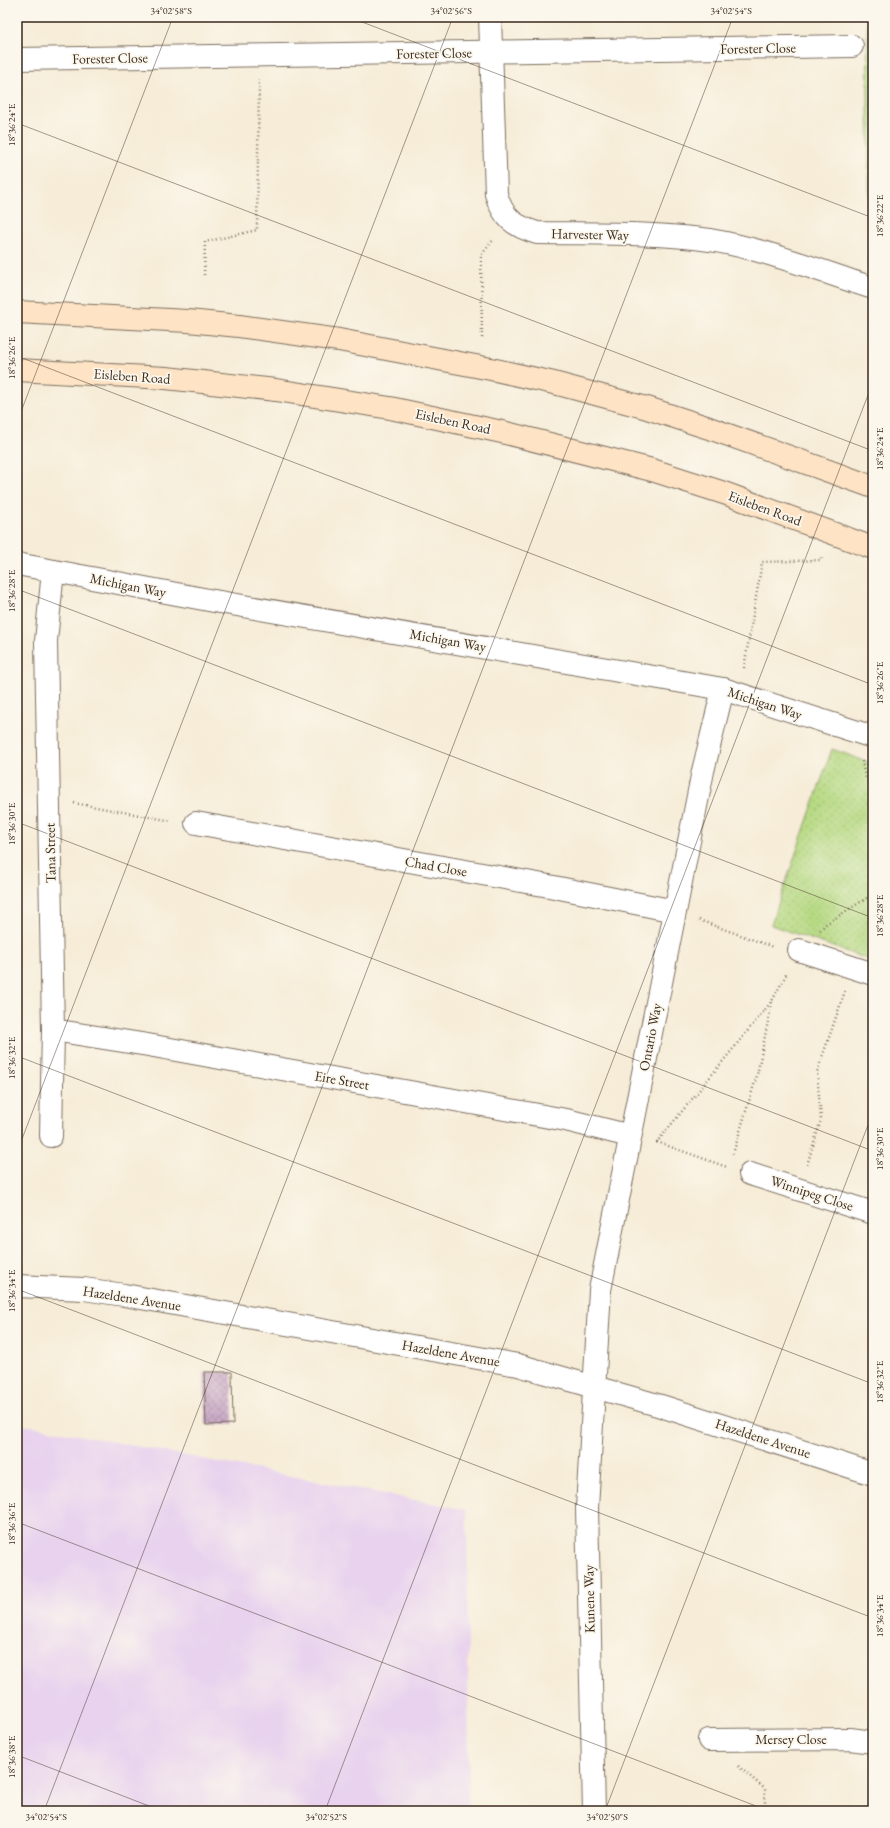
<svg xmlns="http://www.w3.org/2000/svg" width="890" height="1828" viewBox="0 0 890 1828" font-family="'EB Garamond',serif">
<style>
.built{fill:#e8d2ee}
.grass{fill:url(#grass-dots);stroke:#788250}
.park{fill:url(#park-tufts);stroke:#788250}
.building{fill:url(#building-cross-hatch)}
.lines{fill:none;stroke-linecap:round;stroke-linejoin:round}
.street-casing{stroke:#7c6e5f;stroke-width:24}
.secondary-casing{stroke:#7c6e5f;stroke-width:24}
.path{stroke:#7c6e5f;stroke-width:2.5;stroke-dasharray:1 3;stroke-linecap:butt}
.street{stroke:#fff;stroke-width:22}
.secondary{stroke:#fee4c5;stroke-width:22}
.ticks{fill:none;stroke:#3b2a1e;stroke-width:1;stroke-opacity:0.45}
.labels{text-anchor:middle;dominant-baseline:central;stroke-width:3.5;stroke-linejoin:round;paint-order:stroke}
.street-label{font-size:14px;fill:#3b2a1e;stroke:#fbf7ec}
.neatline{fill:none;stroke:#3b2a1e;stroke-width:1.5}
.ticks-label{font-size:10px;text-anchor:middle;fill:#3b2a1e}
</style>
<defs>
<pattern id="grass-dots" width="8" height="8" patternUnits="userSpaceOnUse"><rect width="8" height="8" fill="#b5d981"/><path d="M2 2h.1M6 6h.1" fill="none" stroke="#9dba6f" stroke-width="1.8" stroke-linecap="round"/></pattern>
<pattern id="park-tufts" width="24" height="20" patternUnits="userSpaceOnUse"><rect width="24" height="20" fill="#b5d981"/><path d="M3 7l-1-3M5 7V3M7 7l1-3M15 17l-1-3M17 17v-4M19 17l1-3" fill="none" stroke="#9dba6f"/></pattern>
<pattern id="building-cross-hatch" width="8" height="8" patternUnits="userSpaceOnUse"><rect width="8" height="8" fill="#c5a2c3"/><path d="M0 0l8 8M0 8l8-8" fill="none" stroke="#a1849e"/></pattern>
</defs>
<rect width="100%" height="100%" fill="#fbf7ec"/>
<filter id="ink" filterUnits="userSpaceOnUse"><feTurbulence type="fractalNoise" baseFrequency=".025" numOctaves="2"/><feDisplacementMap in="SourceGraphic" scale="8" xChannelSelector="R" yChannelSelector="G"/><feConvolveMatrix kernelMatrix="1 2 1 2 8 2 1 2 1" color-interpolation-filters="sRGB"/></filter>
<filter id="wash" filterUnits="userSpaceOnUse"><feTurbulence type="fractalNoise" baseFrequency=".012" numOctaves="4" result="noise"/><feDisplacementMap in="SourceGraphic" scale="16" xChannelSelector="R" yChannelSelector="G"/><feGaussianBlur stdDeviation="0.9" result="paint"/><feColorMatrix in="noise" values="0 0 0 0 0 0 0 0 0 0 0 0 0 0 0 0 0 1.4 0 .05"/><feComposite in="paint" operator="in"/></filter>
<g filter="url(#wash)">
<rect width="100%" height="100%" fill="#f6ecd7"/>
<polygon class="built" points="17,1425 31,1426 467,1510 469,1811 17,1811"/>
<polygon class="grass" points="832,749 873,764 873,961 771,925"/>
<polygon class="park" points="867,17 873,17 873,267 870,266"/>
<g id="blocks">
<polygon class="building" points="204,1372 232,1372 233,1424 206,1425"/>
</g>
</g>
<g filter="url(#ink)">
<use href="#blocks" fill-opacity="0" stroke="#7c6e5f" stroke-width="1"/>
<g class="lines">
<g class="street-casing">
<g id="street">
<path d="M490 17 496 194C503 218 514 226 537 233 594 234 653 232 710 240 765 249 820 271 873 288"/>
<polyline points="17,59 852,46"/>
<polyline points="17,564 214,601 723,689 873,737"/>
<polyline points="196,823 549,886 675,911"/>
<polyline points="799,950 873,974"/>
<polyline points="53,1030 148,1045 566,1120 630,1136"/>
<polyline points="51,1136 53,1030 46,641 53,571"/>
<polyline points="750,1174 873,1213"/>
<polyline points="17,1286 84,1289 124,1295 518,1365 661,1406 873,1474"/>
<polyline points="709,1740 850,1739 873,1742"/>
<polyline points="594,1811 587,1508 600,1290 703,771 723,689"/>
</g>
</g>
<g class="secondary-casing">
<g id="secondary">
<polyline points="17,312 188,321 239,326 339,340 491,369 554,383 647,408 709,428 873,487"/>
<polyline points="17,370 166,378 276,390 390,408 502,432 652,470 724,493 873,548"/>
</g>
</g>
<g class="path">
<polyline points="204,275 205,242 257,230 259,80"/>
<polyline points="482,338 481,255 494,239"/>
<polyline points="744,668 762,562 821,560 822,556"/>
<polyline points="862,761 864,772 873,795"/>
<polyline points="74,803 172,821"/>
<polyline points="699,920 773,947"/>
<polyline points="820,930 826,924 873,894"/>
<polyline points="656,1142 657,1142 772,1001 787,973"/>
<polyline points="657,1142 727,1167"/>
<polyline points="733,1154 757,1075 772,1002"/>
<polyline points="807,1165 821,1120 817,1072 845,991"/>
<polyline points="738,1766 765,1789 765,1811"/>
</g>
<use href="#street" class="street"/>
<use href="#secondary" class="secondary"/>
</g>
</g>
<path class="ticks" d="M349 17 873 218M17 123 873 451M17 356 873 685M17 422 173 17M17 589 873 918M17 822 873 1151M17 1056 873 1384M17 1152 453 17M17 1289 873 1618M17 1522 769 1811M17 1755 162 1811M44 1811 733 17M325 1811 873 382M605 1811 873 1112"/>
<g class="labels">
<g class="street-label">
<text transform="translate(758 48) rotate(-1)">Forester Close</text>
<text transform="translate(434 53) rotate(-1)">Forester Close</text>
<text transform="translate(110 58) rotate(-1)">Forester Close</text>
<text transform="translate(590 234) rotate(1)">Harvester Way</text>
<text transform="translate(132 376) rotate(4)">Eisleben Road</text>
<text transform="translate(453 421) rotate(12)">Eisleben Road</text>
<text transform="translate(765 508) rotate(20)">Eisleben Road</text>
<text transform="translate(128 585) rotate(11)">Michigan Way</text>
<text transform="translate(448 640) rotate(10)">Michigan Way</text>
<text transform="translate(765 703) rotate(18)">Michigan Way</text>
<text transform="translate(50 853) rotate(-91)">Tana Street</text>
<text transform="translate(436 866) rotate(10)">Chad Close</text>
<text transform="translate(650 1037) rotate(-79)">Ontario Way</text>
<text transform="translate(342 1080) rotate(10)">Eire Street</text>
<text transform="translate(812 1193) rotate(18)">Winnipeg Close</text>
<text transform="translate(132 1298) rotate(9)">Hazeldene Avenue</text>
<text transform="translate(451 1353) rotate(10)">Hazeldene Avenue</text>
<text transform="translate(763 1438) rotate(18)">Hazeldene Avenue</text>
<text transform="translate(589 1599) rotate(-91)">Kunene Way</text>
<text x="791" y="1739">Mersey Close</text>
</g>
</g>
<rect width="890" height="1828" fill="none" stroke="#fbf7ec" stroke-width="44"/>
<rect x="22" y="22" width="846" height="1784" class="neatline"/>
<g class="ticks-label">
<text x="171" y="14">34°02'58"S</text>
<text x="451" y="14">34°02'56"S</text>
<text x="731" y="14">34°02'54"S</text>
<text transform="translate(11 125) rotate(-90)" y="4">18°36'24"E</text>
<text transform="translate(879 216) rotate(-90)" y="4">18°36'22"E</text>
<text transform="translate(11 358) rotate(-90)" y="4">18°36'26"E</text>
<text transform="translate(879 449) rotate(-90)" y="4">18°36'24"E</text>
<text transform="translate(11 591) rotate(-90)" y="4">18°36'28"E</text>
<text transform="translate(879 683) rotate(-90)" y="4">18°36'26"E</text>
<text transform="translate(11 824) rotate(-90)" y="4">18°36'30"E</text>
<text transform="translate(879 916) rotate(-90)" y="4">18°36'28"E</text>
<text transform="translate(11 1058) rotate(-90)" y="4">18°36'32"E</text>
<text transform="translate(879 1149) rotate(-90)" y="4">18°36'30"E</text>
<text transform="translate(11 1291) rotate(-90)" y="4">18°36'34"E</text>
<text transform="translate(879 1382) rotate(-90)" y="4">18°36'32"E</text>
<text transform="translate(11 1524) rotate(-90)" y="4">18°36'36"E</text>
<text transform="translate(879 1616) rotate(-90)" y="4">18°36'34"E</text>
<text transform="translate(11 1757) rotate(-90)" y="4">18°36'38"E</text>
<text x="46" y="1820">34°02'54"S</text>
<text x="326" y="1820">34°02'52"S</text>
<text x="607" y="1820">34°02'50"S</text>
</g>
</svg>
